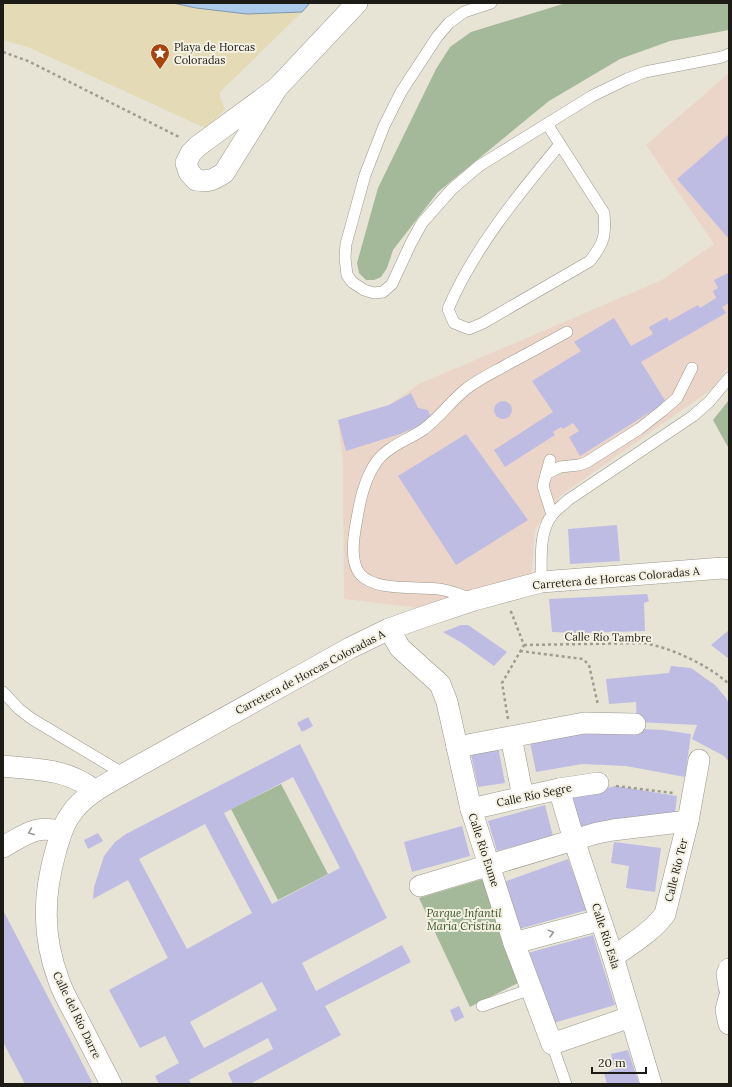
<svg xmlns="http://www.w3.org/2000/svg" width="732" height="1087" viewBox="0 0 732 1087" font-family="Lora,serif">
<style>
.industrial{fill:#ebd5c8}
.green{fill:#a4b999}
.sand{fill:#e4dab5}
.water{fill:#accbea;stroke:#8196aa}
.building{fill:#bfbce3;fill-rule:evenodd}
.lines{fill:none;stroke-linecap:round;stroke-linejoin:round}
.service-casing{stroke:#9a978b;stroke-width:12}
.minor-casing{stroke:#9a978b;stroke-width:22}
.path{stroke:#9f9c92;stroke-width:2.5;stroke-dasharray:3 3;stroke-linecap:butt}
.service{stroke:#fff;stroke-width:11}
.minor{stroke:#fff;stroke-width:21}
.oneway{stroke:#999896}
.labels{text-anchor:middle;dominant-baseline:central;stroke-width:4;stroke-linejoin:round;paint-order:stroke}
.poi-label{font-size:11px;fill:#1c1b16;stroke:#f4f1e3;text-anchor:start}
.street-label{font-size:11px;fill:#1c1b16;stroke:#f4f1e3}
.park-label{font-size:11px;font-style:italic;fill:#355220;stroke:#f4f1e3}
</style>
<rect width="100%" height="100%" fill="#e7e4d6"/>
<polygon class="industrial" points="729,73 729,366 712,389 561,495 535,529 531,579 419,608 344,599 343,462 338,420 389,405 419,384 662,280 714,244 646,145"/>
<g class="green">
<polygon points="566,3 729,3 729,30 670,41 620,59 549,101 438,192 393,250 387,268 381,277 374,280 366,280 359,273 357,263 378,188 436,69 450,47 471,32"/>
<polygon points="729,400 729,449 713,420"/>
<polygon points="281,784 328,874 278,900 231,809"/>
<polygon points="483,879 520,982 470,1007 419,898"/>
</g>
<polygon class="sand" points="3,3 173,3 196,8 247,14 302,12 219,93 225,110 205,128 28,47 3,40"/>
<polygon class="water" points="173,3 310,3 302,12 247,14 196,8"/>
<g class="building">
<polygon points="729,134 729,239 677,179"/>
<polygon points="728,273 729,275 729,303 722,307 726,313 641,362 666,402 580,456 569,437 579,431 573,423 563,429 561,427 553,432 555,435 505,467 494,450 553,412 532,381 581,351 574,342 614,318 631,346 653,334 649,327 667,317 669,321 698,305 700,308 716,298 713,291 718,288 714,280"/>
<polygon points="411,393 418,408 428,410 432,420 400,434 346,451 338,420 389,405"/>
<circle cx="503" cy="410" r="9"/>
<polygon points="466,434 528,520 456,565 398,476"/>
<polygon points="617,525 620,561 570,564 568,529"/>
<polygon points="647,594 649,601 644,603 645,631 580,633 552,632 549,599"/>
<polygon points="461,625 468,625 507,652 494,666 462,643 443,632"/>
<polygon points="729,630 729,659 711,645"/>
<polygon points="671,666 691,668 715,685 726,698 729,704 729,762 724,756 692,739 697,725 637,722 636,702 609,704 606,679 669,673"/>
<polygon points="308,717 313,726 302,732 297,723"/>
<polygon points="580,726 663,730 691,734 685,777 626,766 582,764 536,772 529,737"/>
<path d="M300 744 387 918 302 963 316 991 402 945 411 962 325 1006 341 1035 250 1084H233L228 1073 273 1049 268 1038 189 1080 191 1084H159L155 1076 179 1063 165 1036 140 1048 109 990 168 958 128 880 93 899 94 887 104 856 115 842 126 834ZM293 777 340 868 272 904 224 813ZM205 824 252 913 187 949 139 859ZM262 982 277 1010 204 1048 190 1022Z"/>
<polygon points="498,747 505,783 478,787 470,750"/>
<polygon points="615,786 677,796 675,813 576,829 569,798"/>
<polygon points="545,805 553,836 497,851 488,821"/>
<polygon points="462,826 470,856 412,872 404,842"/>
<polygon points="98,833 103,841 88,849 84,840"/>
<polygon points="614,842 661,848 655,892 626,888 629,866 611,863"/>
<polygon points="568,859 587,910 519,929 504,882"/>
<polygon points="3,910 92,1082 89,1084 25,1084 3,1042"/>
<polygon points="593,935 615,1005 550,1024 524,954"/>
<polygon points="459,1006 464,1017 455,1022 450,1010"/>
<polygon points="628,1050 639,1084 607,1084 604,1073 615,1069 611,1054"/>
</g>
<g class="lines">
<g class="service-casing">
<g id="service">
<polyline points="491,3 464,12 449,23 437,37 401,92 384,126 365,175 346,244 345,258 347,275 352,282 364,290 374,293 383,292 392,284 411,243 422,223 452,189 479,166 592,96 627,79 645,72 722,57 729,54"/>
<path d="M547 124 604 213C606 236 604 243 590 261L483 323 469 329 454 323 448 309C474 248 518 195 560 144"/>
<polyline points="550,460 543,486 552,515"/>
<polyline points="546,474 560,467 579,465 587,462 639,429 662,411 677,398 692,368"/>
<path d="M541 582C542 561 538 533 552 515 557 509 563 505 568 500L693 416 709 402 729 378"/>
<path d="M473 600C462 595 451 591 439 589 418 586 375 592 360 574 351 563 353 542 355 530 359 506 363 480 377 461 388 446 410 439 424 429 440 417 451 401 466 389 479 379 494 372 508 364 527 354 547 343 567 332"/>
<polyline points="3,692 19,709 32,719 124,774"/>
<polyline points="482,1006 531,989"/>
<polyline points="552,1044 566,1084"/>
</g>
</g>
<g class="minor-casing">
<g id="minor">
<path d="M277 88 224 173C213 180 209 182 196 180L189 172 186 163 191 153 198 146Z"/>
<polyline points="277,88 357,3"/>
<polyline points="389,629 400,648 440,684 447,702 471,809 514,943 552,1044 630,1017"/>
<polyline points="511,737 523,797"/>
<polyline points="457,747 584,723 635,724"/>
<path d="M3 766C37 770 67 768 95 791"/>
<polyline points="559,789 574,840 613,957 651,1084"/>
<polyline points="471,809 559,789 598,783"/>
<path d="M3 847C25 835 36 824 61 832"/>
<polyline points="420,886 597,833 613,830 688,821"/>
<polyline points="514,943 600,920"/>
<path d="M613 957C631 944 652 932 665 914L688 821 699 760"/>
<polyline points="729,969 727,974 729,987"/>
<polyline points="729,998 726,1010 729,1024"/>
<path d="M111 1084C99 1061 88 1039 76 1016 70 1005 63 993 59 981 42 936 43 895 56 850 60 837 63 824 71 814 84 795 105 785 124 774L350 648 389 629 423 617 474 600 541 582 723 568 729 569"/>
</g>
</g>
<g class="path">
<polyline points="3,52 28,61 181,138"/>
<path d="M524 645 644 643C672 648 708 665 729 684"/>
<polyline points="520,651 583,659 589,665 598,705"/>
<polyline points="508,719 502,683 524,645 510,609"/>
<polyline points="616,786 673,793"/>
</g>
<use href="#service" class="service"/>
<use href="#minor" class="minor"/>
</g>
<defs><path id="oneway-chevron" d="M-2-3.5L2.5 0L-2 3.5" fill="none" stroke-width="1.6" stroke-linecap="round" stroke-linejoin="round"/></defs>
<g class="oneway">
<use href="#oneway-chevron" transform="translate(31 832) rotate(157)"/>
<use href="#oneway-chevron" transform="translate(551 933) rotate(-15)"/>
</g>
<defs>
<g id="sight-pin" transform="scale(1)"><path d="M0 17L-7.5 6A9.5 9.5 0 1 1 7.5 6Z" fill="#a7440d" stroke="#f4f1e3"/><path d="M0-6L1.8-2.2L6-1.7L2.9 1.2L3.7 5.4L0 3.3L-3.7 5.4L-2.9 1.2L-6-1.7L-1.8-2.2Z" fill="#fff"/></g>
</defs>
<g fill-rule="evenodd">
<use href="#sight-pin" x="160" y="53"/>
</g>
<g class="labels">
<g class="poi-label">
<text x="174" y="47">Playa de Horcas<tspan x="174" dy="13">Coloradas</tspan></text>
</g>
<g class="street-label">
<text transform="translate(616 578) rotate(-5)">Carretera de Horcas Coloradas A</text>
<text transform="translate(608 637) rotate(1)">Calle Río Tambre</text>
<text transform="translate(310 672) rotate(-28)">Carretera de Horcas Coloradas A</text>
<text transform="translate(534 795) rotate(-12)">Calle Río Segre</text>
<text transform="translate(484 850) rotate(72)">Calle Río Eume</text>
<text transform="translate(676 870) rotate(-76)">Calle Río Ter</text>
<text transform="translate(606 936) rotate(72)">Calle Río Esla</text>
<text transform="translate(77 1015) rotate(64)">Calle del Río Darre</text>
</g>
<g class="park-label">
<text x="464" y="913">Parque Infantil<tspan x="464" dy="13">María Cristina</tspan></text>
</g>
</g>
<rect width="732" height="1087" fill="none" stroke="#1c1b16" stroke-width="8"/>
<path d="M592 1067v6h54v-6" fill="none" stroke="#1c1b16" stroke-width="2"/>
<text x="598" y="1067" font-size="12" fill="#1c1b16" stroke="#f4f1e3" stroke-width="3" paint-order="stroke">20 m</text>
</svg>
